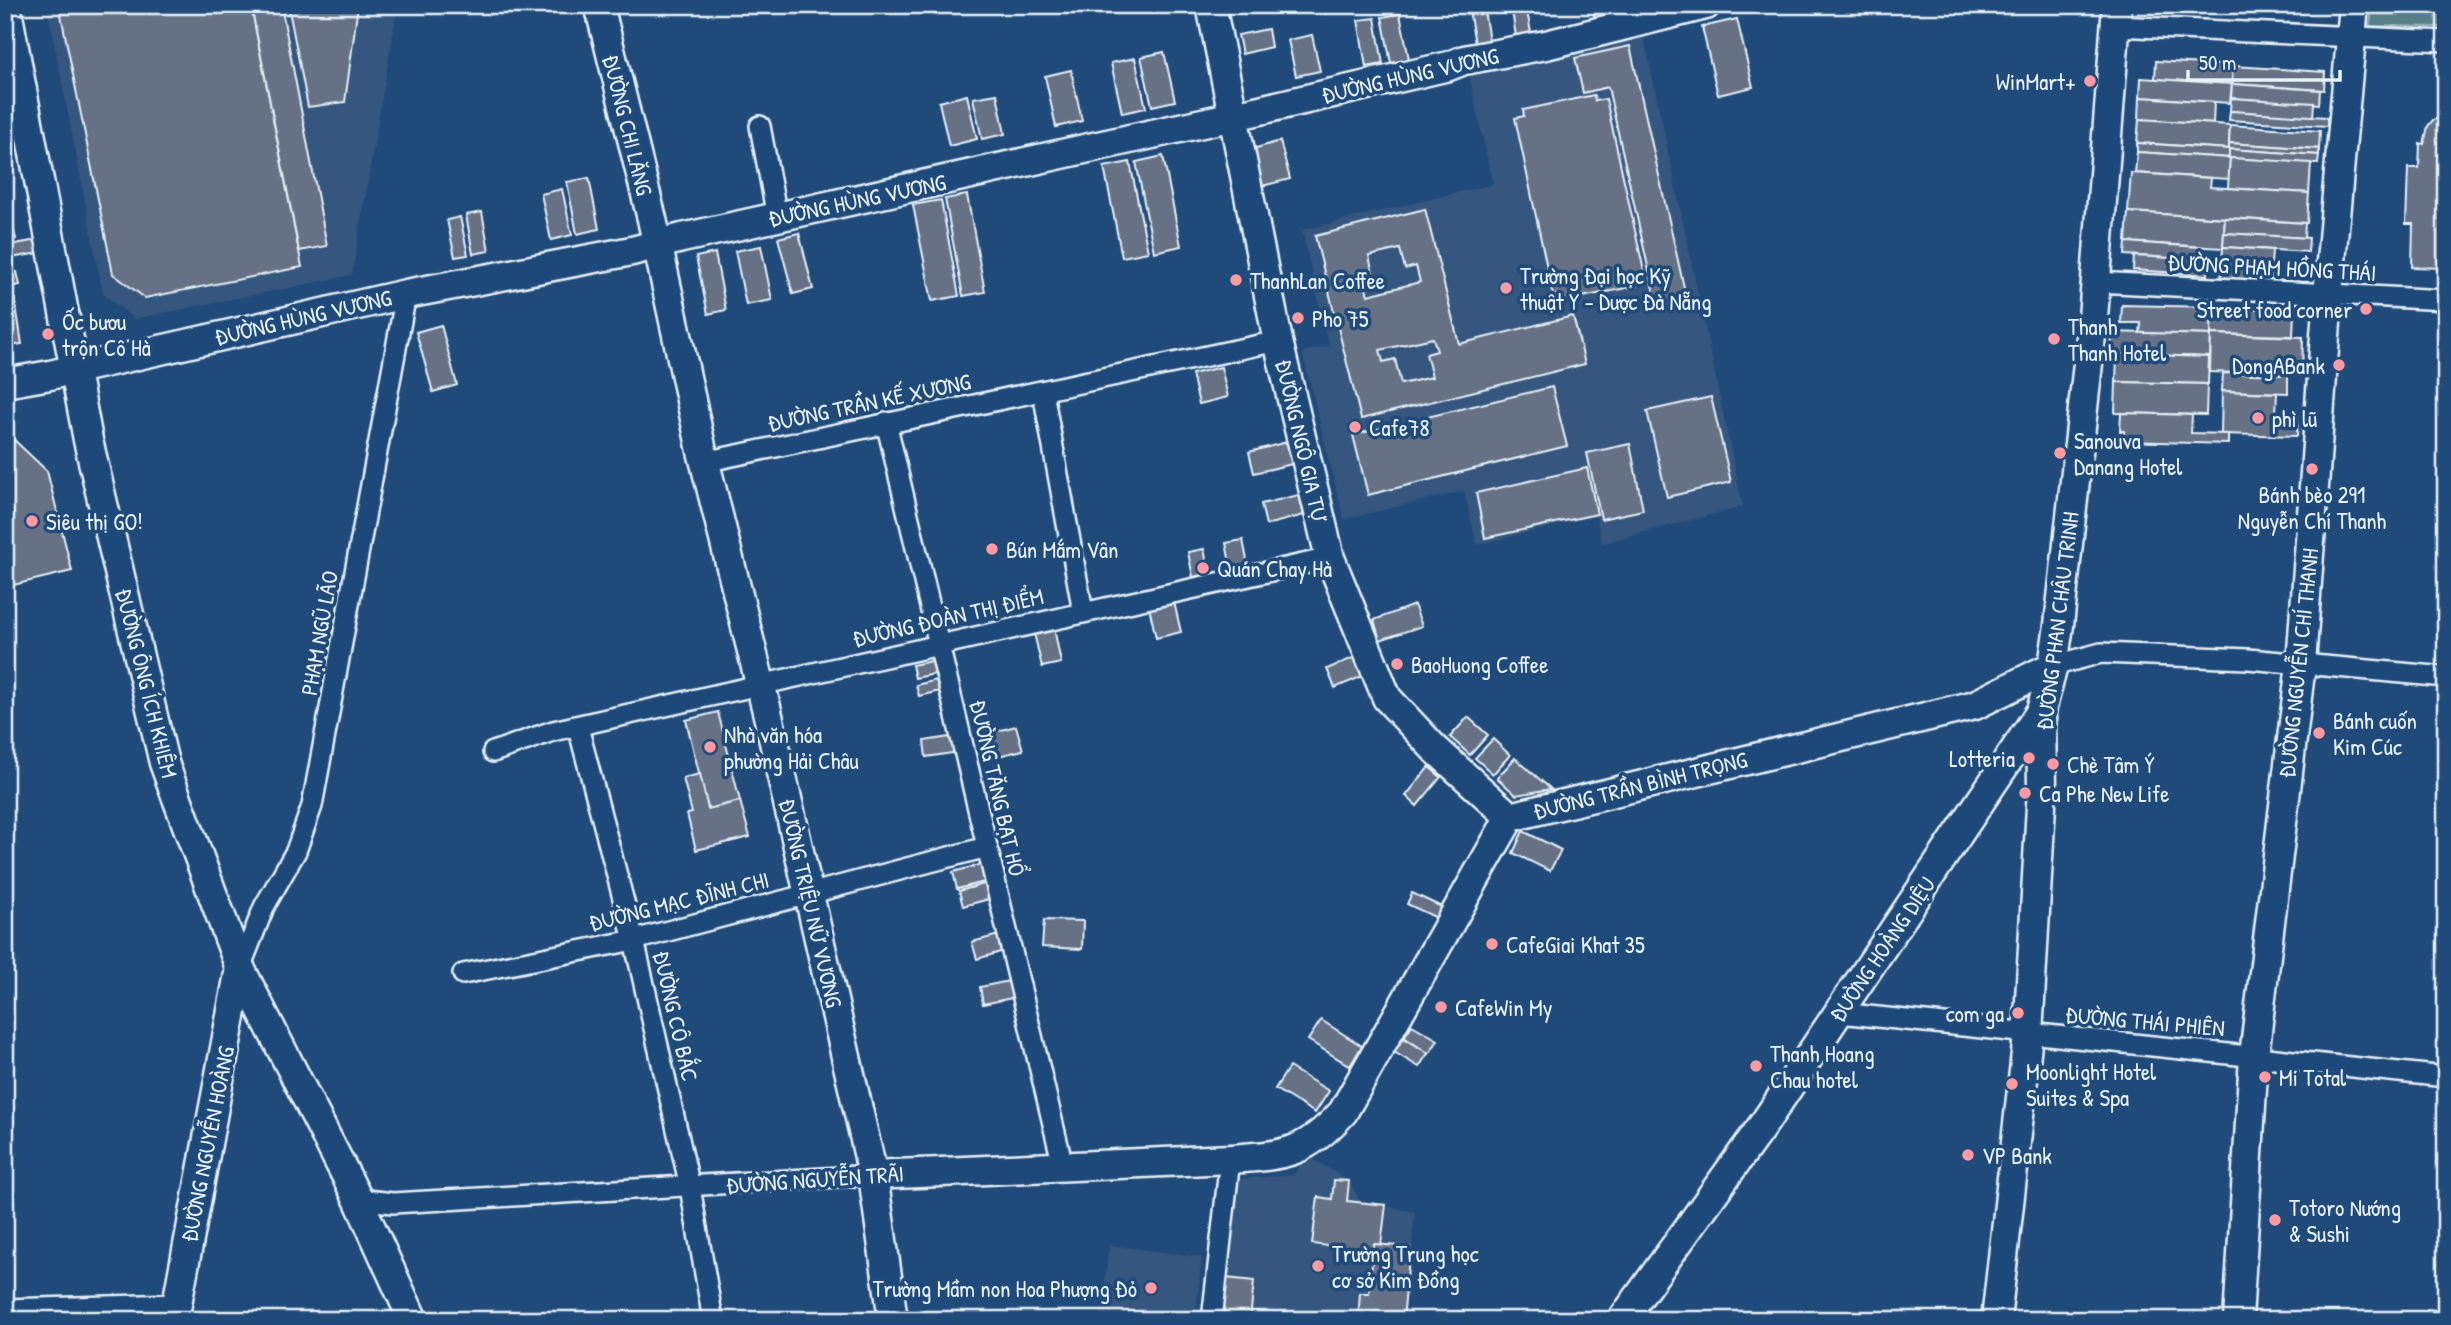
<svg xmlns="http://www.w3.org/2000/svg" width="2451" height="1325" viewBox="0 0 2451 1325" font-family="'Patrick Hand',sans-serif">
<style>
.built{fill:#34567e}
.green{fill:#577f86;stroke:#a0b8bf;stroke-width:2}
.building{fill:#667186;stroke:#e8f1f8;stroke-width:2;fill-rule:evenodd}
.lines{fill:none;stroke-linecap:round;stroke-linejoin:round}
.street-casing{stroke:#e8f1f8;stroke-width:24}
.secondary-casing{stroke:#e8f1f8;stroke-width:33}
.street{stroke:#1f4a7a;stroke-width:19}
.secondary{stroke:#1f4a7a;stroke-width:28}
.poi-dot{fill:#ff9aa2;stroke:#1f4a7a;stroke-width:2.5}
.labels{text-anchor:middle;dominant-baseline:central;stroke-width:7;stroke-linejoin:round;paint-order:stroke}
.street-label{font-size:23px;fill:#e8f1f8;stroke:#1f4a7a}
.poi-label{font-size:23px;fill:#e8f1f8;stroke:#1f4a7a;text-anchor:start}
</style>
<rect width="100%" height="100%" fill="#1f4a7a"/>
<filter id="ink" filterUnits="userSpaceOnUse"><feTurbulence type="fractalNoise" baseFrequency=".0143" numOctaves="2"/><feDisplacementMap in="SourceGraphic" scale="14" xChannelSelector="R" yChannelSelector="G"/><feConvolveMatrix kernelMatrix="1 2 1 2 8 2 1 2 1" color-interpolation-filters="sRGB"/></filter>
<g filter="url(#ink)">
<g class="built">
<polygon points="47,5 398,5 352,275 134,319 103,294"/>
<polygon points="1644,37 1743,507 1602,543 1596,516 1477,545 1464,491 1344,519 1302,352 1329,346 1302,230 1493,184 1469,76"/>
<polygon points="1307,1155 1349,1181 1360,1201 1415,1212 1405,1320 1221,1320 1237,1179 1293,1175"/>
<polygon points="1109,1245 1202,1257 1195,1320 1100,1320"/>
</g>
<polygon class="green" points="2372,5 2446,5 2446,27 2370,26"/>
<g class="building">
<polygon points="59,5 251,5 302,267 145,298 113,274"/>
<polygon points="251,5 281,5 327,246 299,251"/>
<polygon points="288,5 358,5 345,102 308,107"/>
<polygon points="1468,5 1483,5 1489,40 1475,43"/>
<polygon points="1511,5 1526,5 1531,33 1516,36"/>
<polygon points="1592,5 1613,5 1615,15 1595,19"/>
<polygon points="1400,14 1409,59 1391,63 1382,17"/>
<polygon points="1375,18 1383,64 1366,67 1358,20"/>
<polygon points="1737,19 1753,87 1718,95 1702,27"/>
<polygon points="1268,29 1271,47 1242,54 1238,35"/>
<polygon points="1312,35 1320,71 1296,76 1288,40"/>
<polygon points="1630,46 1687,301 1657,307 1608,87 1583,93 1575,58"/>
<polygon points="1164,52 1175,101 1152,106 1141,57"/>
<polygon points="1135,58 1146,108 1122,113 1111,63"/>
<polygon points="2156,61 2233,66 2232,84 2155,79"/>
<polygon points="2233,66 2325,72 2324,90 2232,84"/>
<polygon points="1071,70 1082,121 1056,127 1045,76"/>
<polygon points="2141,78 2232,84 2230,103 2140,97"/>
<polygon points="2232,84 2320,90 2319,104 2231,98"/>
<polygon points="997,94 1005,134 982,139 973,98"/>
<polygon points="967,95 977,139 949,146 939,102"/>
<polygon points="1594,95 1595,101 1606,99 1645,276 1634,278 1636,286 1563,301 1562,294 1553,296 1515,118 1524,116 1523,110"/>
<polygon points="2140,97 2214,102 2213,124 2139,119"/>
<polygon points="2231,98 2314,103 2313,117 2230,111"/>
<polygon points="2230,111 2327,117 2327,126 2229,120"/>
<polygon points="2446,114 2446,268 2412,267 2413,224 2406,224 2408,168 2419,168 2420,143 2424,144 2428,126 2433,120"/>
<polygon points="2139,119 2230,125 2229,149 2137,143"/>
<polygon points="2230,125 2320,131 2319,149 2229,143"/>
<polygon points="1280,141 1290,179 1262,186 1253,149"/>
<polygon points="2137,143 2229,149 2229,158 2137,152"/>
<polygon points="2229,143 2319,149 2319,155 2229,149"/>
<polygon points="2229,149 2319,155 2318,164 2229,158"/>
<polygon points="2137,152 2230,158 2229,179 2135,173"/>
<polygon points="1163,156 1181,246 1154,252 1136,162"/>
<polygon points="2230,158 2311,163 2309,193 2228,188"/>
<polygon points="1130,162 1148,252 1122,257 1104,167"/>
<polygon points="2131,173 2211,178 2210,187 2309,193 2307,223 2128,212"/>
<polygon points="589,178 599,229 577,234 567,182"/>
<polygon points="562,189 572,235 551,240 541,194"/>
<polygon points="967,195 985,292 963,296 945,199"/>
<polygon points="941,200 959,296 932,301 913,205"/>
<path d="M1425 209 1459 344 1573 316 1585 364 1361 419 1315 236ZM1400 249 1405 269 1416 266 1420 282 1368 295 1363 277 1373 274 1369 256ZM1433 338 1437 351 1426 354 1432 377 1401 384 1395 359 1383 362 1380 350Z"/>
<polygon points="482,212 489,251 473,254 466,215"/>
<polygon points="2128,212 2225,218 2223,248 2126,242"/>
<polygon points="460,217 468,255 455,257 447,220"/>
<polygon points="2225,218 2305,223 2304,238 2224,233"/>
<polygon points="12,224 16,239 5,242 5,226"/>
<polygon points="799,233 813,289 793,294 778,238"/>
<polygon points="2224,233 2309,238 2308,252 2223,247"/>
<polygon points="37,240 40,253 5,259 5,246"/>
<polygon points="2126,242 2201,247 2200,260 2125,255"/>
<polygon points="761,246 772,300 746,305 735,251"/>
<polygon points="2223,247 2272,250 2270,283 2221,280"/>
<polygon points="715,253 726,310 708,314 696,257"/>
<polygon points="2134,256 2209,260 2208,275 2133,270"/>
<polygon points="17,272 20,285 5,288 5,274"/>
<polygon points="15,299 22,344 5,347 5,301"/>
<polygon points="2122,305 2212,307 2211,335 2140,333 2141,323 2121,323"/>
<polygon points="2212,307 2294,310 2293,336 2211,334"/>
<polygon points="441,325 457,385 433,392 416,332"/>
<polygon points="2112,332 2211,335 2210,357 2111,354"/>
<polygon points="2211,334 2303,337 2302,375 2210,372"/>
<polygon points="2117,354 2209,357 2208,384 2116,382"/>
<polygon points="1221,367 1228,397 1199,404 1192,374"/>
<polygon points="2223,373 2288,375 2288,393 2222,391"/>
<polygon points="2116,382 2207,384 2206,415 2115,413"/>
<polygon points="1552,387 1567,446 1368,495 1353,435"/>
<polygon points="2222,391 2277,393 2276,413 2298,414 2297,436 2221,434"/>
<polygon points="1711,397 1731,482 1667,497 1647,411"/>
<polygon points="2121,413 2192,415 2191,433 2228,434 2228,444 2124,441 2124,431 2120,431"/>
<polygon points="10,436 47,471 72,571 5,587 5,437"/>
<polygon points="1287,442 1292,464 1254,473 1249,452"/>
<polygon points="1630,444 1643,510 1601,519 1587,453"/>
<polygon points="1587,468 1597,514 1485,538 1476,493"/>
<polygon points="1299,495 1304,515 1266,525 1261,504"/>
<polygon points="1243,540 1248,565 1231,568 1226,543"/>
<polygon points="1204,549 1209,574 1193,577 1188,552"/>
<polygon points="1174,602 1181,632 1156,638 1149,607"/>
<polygon points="1414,605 1422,626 1380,640 1374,620"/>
<polygon points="1054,628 1061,663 1042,667 1034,633"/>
<polygon points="1355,657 1363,676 1335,688 1327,669"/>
<polygon points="937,660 940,673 915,678 912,665"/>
<polygon points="941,679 944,690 919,696 916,685"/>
<polygon points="718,712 740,801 708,809 686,720"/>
<polygon points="1468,717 1488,735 1470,755 1450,737"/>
<polygon points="1016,726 1023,750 990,758 983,735"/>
<polygon points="956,736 959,752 926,757 924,741"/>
<polygon points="1493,739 1510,755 1493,774 1475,758"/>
<polygon points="1515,758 1551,789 1516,795 1497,778"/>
<polygon points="1429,767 1441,777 1417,806 1406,796"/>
<polygon points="700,774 708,809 740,801 750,837 696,850 687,814 692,813 683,778"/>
<polygon points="1523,831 1561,850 1550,871 1513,853"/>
<polygon points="983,864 988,881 957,889 953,872"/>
<polygon points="988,883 993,898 963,906 959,891"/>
<polygon points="1412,893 1444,908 1439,919 1407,904"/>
<polygon points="1044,920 1083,921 1082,949 1042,947"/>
<polygon points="1003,934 1007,950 977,959 972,942"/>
<polygon points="1014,980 1017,997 983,1004 980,987"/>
<polygon points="1321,1020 1362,1046 1350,1066 1308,1040"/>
<polygon points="1412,1025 1438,1040 1429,1054 1404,1037"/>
<polygon points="1404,1038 1428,1053 1419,1067 1394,1052"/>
<polygon points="1289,1067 1329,1091 1315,1113 1275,1089"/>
<polygon points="1334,1180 1349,1181 1347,1201 1386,1205 1381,1245 1374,1244 1373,1252 1312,1244 1318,1197 1332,1199"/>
<polygon points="1374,1244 1410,1247 1403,1320 1358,1320 1360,1293 1369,1293"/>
<polygon points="1226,1278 1254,1281 1250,1320 1222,1320"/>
<polygon points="2427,1309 2446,1311 2446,1320 2425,1320"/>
</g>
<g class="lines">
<g class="street-casing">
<g id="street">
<polyline points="2115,26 2446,41"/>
<polyline points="760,126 777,217"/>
<polyline points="2096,282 2446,300"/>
<polyline points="1043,392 1083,612"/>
<polyline points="886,422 1063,1166"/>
<polyline points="704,462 1278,341"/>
<polyline points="2053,666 2101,653 2248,659 2446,677"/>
<polyline points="578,727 634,940 690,1187 713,1320"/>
<polyline points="493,752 553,731 1330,558"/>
<polyline points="240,968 264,907 296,851 312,806 406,294"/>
<polyline points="463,974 634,940 987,847"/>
<path d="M1840 1013C2042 1035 2244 1055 2446 1077"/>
<polyline points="358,1199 393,1203 873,1175"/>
<polyline points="5,1309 176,1304"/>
<polyline points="1212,1320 1230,1159"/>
</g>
</g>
<g class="secondary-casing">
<g id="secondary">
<polyline points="6,5 88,440 164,763 240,968 358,1199 413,1320"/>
<polyline points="599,5 652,219 702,451 767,711 873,1175 893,1320"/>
<polyline points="1211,5 1278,341 1330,558 1387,698 1434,748 1510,817"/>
<polyline points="5,383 50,375 406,294 632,251 682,238 1234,116 1449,66 1464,60 1546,45 1706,5"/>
<path d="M873 1175 1230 1159C1285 1155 1304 1155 1343 1112L1510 817 1975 705 2053 666"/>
<polyline points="174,1320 240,968"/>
<polyline points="1622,1320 1765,1122 2041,711"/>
<polyline points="1996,1320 2028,1035 2042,788 2041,711 2053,666 2059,625 2093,318 2117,5"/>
<polyline points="2238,1320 2254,1056 2301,664 2328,295 2354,5"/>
</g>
</g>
<use href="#street" class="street"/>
<use href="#secondary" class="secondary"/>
</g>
</g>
<g class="poi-dot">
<circle cx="2090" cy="81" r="7"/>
<circle cx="1236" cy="280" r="7"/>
<circle cx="1506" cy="288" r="7"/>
<circle cx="2366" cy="309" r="7"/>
<circle cx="1298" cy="318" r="7"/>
<circle cx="48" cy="334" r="7"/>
<circle cx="2054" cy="339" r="7"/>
<circle cx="2339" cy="365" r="7"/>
<circle cx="2258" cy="418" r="7"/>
<circle cx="1355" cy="427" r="7"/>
<circle cx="2060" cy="453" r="7"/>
<circle cx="2312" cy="469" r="7"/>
<circle cx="32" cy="521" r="7"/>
<circle cx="992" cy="549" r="7"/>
<circle cx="1203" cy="568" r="7"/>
<circle cx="1397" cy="664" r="7"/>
<circle cx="2319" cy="733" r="7"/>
<circle cx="710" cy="747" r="7"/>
<circle cx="2029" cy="758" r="7"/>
<circle cx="2053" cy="764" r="7"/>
<circle cx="2025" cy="793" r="7"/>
<circle cx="1492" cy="944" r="7"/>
<circle cx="1441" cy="1007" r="7"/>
<circle cx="2018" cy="1013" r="7"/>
<circle cx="1756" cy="1066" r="7"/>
<circle cx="2265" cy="1077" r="7"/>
<circle cx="2012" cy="1084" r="7"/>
<circle cx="1968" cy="1155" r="7"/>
<circle cx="2275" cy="1220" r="7"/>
<circle cx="1318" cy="1266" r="7"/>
<circle cx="1151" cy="1288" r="7"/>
</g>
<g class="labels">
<g class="street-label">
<text transform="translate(1410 75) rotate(-13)">ĐƯỜNG HÙNG VƯƠNG</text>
<text transform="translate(628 125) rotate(76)">ĐƯỜNG CHI LĂNG</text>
<text transform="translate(857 200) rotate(-12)">ĐƯỜNG HÙNG VƯƠNG</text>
<text transform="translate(2272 267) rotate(3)">ĐƯỜNG PHẠM HỒNG THÁI</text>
<text transform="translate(303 317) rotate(-13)">ĐƯỜNG HÙNG VƯƠNG</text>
<text transform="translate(869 402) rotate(-12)">ĐƯỜNG TRẦN KẾ XƯƠNG</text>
<text transform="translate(1302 440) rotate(77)">ĐƯỜNG NGÔ GIA TỰ</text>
<text transform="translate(948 617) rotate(-13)">ĐƯỜNG ĐOÀN THỊ ĐIỂM</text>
<text transform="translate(2057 621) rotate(-83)">ĐƯỜNG PHAN CHÂU TRINH</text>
<text transform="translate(319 633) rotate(-80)">PHẠM NGŨ LÃO</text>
<text transform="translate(2298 663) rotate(-84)">ĐƯỜNG NGUYỄN CHÍ THANH</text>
<text transform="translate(147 683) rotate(76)">ĐƯỜNG ÔNG ÍCH KHIÊM</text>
<text transform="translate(1640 785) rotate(-14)">ĐƯỜNG TRẦN BÌNH TRỌNG</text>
<text transform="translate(998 788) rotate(77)">ĐƯỜNG TĂNG BẠT HỔ</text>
<text transform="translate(679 901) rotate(-14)">ĐƯỜNG MẠC ĐĨNH CHI</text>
<text transform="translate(811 903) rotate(77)">ĐƯỜNG TRIỆU NỮ VƯƠNG</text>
<text transform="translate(1882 949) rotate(-56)">ĐƯỜNG HOÀNG DIỆU</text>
<text transform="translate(676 1016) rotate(77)">ĐƯỜNG CÔ BẮC</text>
<text transform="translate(2145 1021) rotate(5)">ĐƯỜNG THÁI PHIÊN</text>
<text transform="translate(207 1144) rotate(-79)">ĐƯỜNG NGUYỄN HOÀNG</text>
<text transform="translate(815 1179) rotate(-4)">ĐƯỜNG NGUYỄN TRÃI</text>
</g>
<g class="poi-label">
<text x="2076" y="81" text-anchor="end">WinMart+</text>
<text x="1520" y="275">Trường Đại học Kỹ<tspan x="1520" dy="26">thuật Y - Dược Đà Nẵng</tspan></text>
<text x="1250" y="280">ThanhLan Coffee</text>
<text x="2352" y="309" text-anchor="end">Street food corner</text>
<text x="1312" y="318">Pho 75</text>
<text x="62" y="321">Ốc bươu<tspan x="62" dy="26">trộn Cô Hà</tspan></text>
<text x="2068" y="326">Thanh<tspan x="2068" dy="26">Thanh Hotel</tspan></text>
<text x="2325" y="365" text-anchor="end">DongABank</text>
<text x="2272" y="418">phì lũ</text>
<text x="1369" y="427">Cafe78</text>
<text x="2074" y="440">Sanouva<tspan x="2074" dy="26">Danang Hotel</tspan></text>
<text x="2312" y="494" text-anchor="middle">Bánh bèo 291<tspan x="2312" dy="26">Nguyễn Chí Thanh</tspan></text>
<text x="46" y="521">Siêu thị GO!</text>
<text x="1006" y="549">Bún Mắm Vân</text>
<text x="1217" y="568">Quán Chay Hà</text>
<text x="1411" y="664">BaoHuong Coffee</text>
<text x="2333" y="720">Bánh cuốn<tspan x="2333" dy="26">Kim Cúc</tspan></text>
<text x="724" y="734">Nhà văn hóa<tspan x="724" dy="26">phường Hải Châu</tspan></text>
<text x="2015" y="758" text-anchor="end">Lotteria</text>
<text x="2067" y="764">Chè Tâm Ý</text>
<text x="2039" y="793">Ca Phe New Life</text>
<text x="1506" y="944">CafeGiai Khat 35</text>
<text x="1455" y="1007">CafeWin My</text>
<text x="2004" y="1013" text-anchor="end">com ga</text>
<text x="1770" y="1053">Thanh Hoang<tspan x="1770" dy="26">Chau hotel</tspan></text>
<text x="2026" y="1071">Moonlight Hotel<tspan x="2026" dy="26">Suites &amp; Spa</tspan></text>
<text x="2279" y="1077">Mi Total</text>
<text x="1982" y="1155">VP Bank</text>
<text x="2289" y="1207">Totoro Nướng<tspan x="2289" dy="26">&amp; Sushi</tspan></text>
<text x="1332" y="1253">Trường Trung học<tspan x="1332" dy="26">cơ sở Kim Đồng</tspan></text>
<text x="1137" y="1288" text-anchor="end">Trường Mầm non Hoa Phượng Đỏ</text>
</g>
</g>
<rect width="2451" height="1325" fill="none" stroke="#1f4a7a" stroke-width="28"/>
<rect x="14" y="14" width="2423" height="1297" fill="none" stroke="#e8f1f8" stroke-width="2.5" filter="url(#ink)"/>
<path d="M2188 70v10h152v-10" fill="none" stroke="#e8f1f8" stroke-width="3.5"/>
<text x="2199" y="70" font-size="21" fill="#e8f1f8" stroke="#1f4a7a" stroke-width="5" paint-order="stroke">50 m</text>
</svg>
